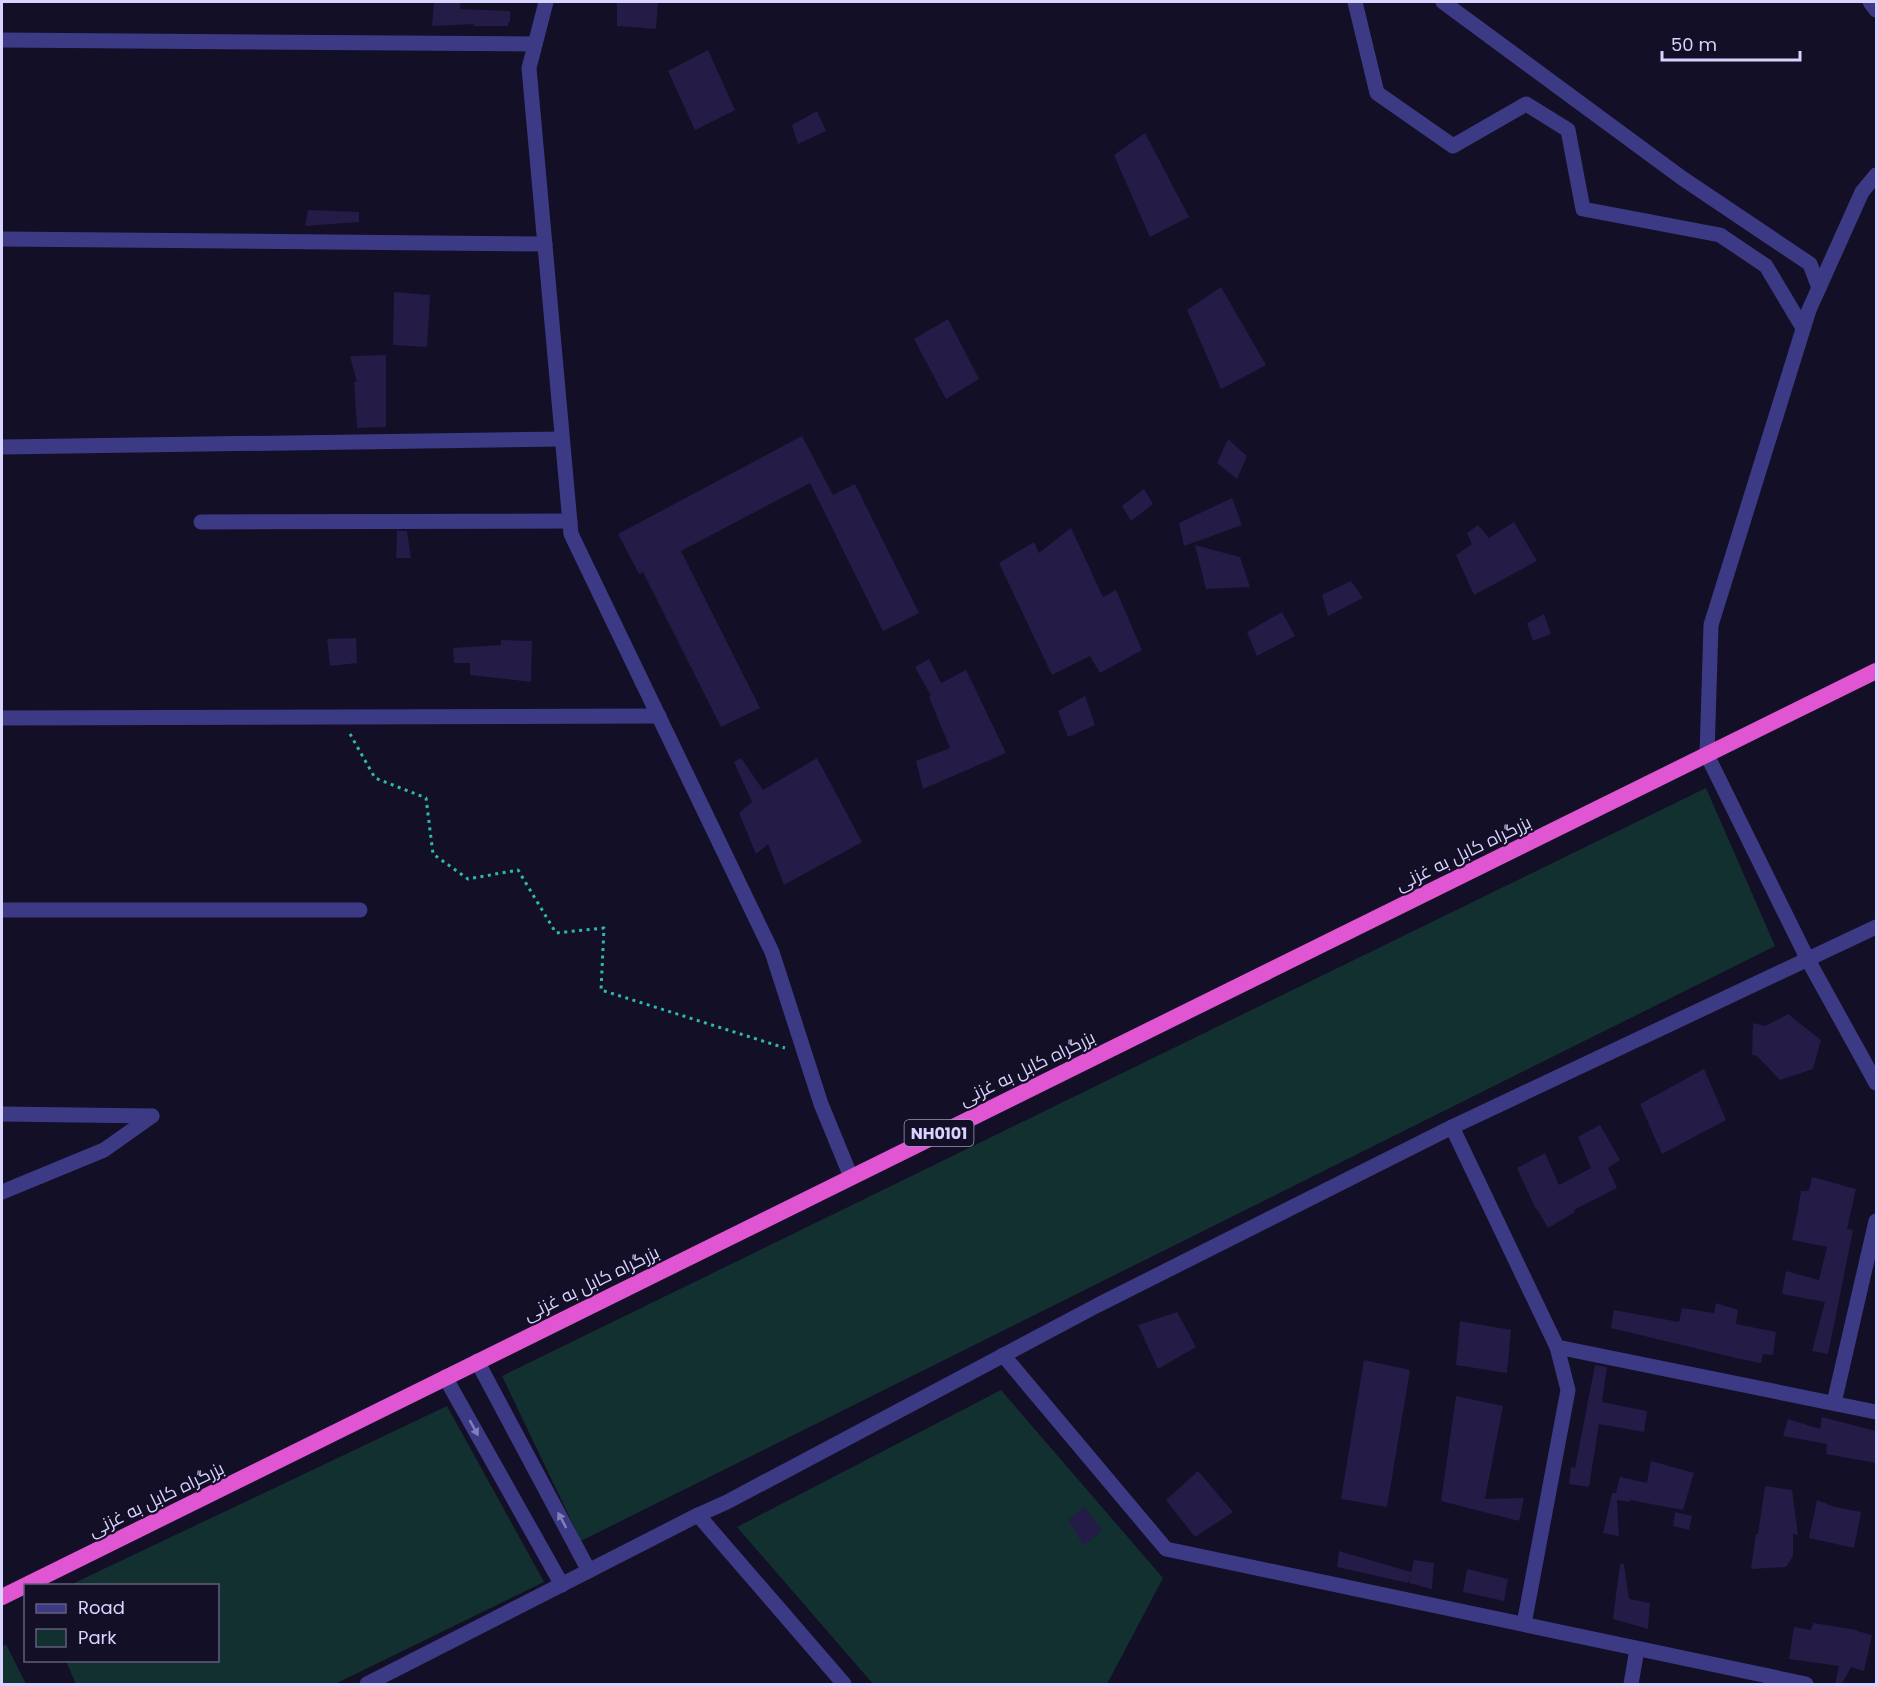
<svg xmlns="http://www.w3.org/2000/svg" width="1878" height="1686" viewBox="0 0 1878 1686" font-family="Poppins,Cairo,sans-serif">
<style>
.green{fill:#12302f}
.building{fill:#241b47}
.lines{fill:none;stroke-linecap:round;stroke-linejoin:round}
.path{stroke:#2fb8b0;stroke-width:3;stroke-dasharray:3 4.5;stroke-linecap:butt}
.minor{stroke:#3d3a85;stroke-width:15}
.trunk{stroke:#e055d1;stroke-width:16}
.oneway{fill:#837fbc}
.labels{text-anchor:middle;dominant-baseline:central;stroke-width:4.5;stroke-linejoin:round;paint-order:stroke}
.shield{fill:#130f26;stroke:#9e99be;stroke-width:1.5}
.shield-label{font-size:16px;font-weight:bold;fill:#d9d4ff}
.street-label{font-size:18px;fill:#d9d4ff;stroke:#130f26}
</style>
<rect width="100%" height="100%" fill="#130f26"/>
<g class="green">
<polygon points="1706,788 1775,946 581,1541 502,1376"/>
<polygon points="1001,1390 1163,1578 1107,1684 873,1684 737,1527"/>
<polygon points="447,1406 544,1582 335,1684 76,1684 66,1661 218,1660 218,1586 70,1585"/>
<polygon points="6,1644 26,1684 2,1684 2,1647"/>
</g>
<g class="building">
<polygon points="434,2 460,2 460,9 510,11 510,22 508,22 508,26 473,26 474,24 432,26"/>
<polygon points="617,2 658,2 656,29 617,26"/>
<polygon points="708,50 735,110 695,130 668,71"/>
<polygon points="817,111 826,131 798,144 792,125"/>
<polygon points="1145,133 1189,217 1150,237 1114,155"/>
<polygon points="308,210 359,212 359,222 305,226"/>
<polygon points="1221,287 1266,365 1221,389 1187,310"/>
<polygon points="394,292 430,295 427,347 393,345"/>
<polygon points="948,319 979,379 946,399 914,339"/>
<polygon points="386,355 386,427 357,428 354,382 357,382 350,356"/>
<polygon points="802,436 833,495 855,484 919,613 883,631 810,483 681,551 760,708 721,727 643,572 639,574 618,534"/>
<polygon points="1228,439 1247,456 1237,479 1217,463"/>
<polygon points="1144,489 1153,504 1131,521 1122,506"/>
<polygon points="1232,498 1242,525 1184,546 1179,523"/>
<polygon points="1514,522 1537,561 1474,595 1456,555 1472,544 1467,533 1478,525 1489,538"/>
<polygon points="1071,528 1103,597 1116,590 1142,650 1100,673 1090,656 1052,675 999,563 1034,542 1039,553"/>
<polygon points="397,531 407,531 411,558 396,558"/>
<polygon points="1195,545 1240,557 1250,587 1206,589"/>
<polygon points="1351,581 1363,598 1328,616 1322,595"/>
<polygon points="1282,612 1295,636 1257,656 1247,632"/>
<polygon points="1544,614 1551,634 1533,641 1527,623"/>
<polygon points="356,638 357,663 330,666 327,639"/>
<polygon points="501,640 532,641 531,682 470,675 470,663 454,663 453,648 501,645"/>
<polygon points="929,659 941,683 966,670 1006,753 923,789 916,761 950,748 929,697 931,696 915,667"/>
<polygon points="1085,696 1095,725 1068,737 1058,711"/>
<polygon points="741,758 763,790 817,758 862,842 784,885 768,844 756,854 739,813 752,802 734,762"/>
<polygon points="1788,1014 1821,1040 1813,1069 1780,1080 1757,1056 1752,1055 1753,1023 1765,1026"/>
<polygon points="1704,1069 1726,1120 1662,1154 1640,1104"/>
<polygon points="1600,1125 1620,1160 1608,1168 1617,1188 1574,1210 1575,1212 1548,1228 1537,1209 1536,1210 1517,1168 1545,1153 1559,1185 1591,1168 1578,1137"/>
<polygon points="1812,1177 1856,1189 1847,1229 1853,1230 1828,1354 1812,1351 1825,1302 1782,1294 1786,1271 1819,1280 1827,1247 1792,1240 1798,1210 1801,1191 1809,1191"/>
<polygon points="1716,1303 1738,1310 1736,1324 1776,1332 1773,1355 1763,1354 1761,1363 1740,1359 1611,1328 1614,1310 1679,1322 1682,1308 1714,1313"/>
<polygon points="1177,1312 1196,1347 1158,1369 1138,1325"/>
<polygon points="1460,1321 1511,1330 1507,1373 1456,1365"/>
<polygon points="1364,1360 1410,1370 1387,1507 1341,1499"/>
<polygon points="1595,1365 1607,1367 1602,1402 1647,1411 1644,1432 1599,1424 1589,1487 1569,1484 1571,1467 1575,1468"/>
<polygon points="1456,1396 1503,1406 1485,1499 1524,1498 1519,1521 1441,1501"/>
<polygon points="1822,1417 1876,1431 1876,1463 1826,1454 1827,1444 1783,1436 1788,1419 1820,1429"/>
<polygon points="1651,1461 1694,1473 1683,1510 1630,1500 1630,1502 1617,1500 1619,1536 1603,1533 1612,1493 1616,1493 1620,1477 1647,1483"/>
<polygon points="1198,1471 1233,1512 1195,1537 1166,1500"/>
<polygon points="1765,1486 1792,1490 1798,1535 1793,1534 1793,1556 1786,1567 1751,1569 1756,1534 1758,1534"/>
<polygon points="1817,1500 1835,1507 1861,1512 1854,1548 1809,1538"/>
<polygon points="1084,1507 1102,1530 1084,1546 1068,1520"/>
<polygon points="1675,1512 1692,1516 1689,1530 1673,1526"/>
<polygon points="1339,1551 1411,1572 1414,1560 1434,1563 1432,1589 1409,1583 1411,1574 1408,1583 1337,1567"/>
<polygon points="1620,1564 1624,1564 1629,1599 1650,1603 1648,1629 1613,1619"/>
<polygon points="1467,1569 1508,1579 1504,1601 1463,1592"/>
<polygon points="1813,1623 1857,1630 1857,1631 1872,1635 1864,1671 1851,1667 1842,1684 1835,1684 1839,1666 1789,1659 1794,1627 1811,1630"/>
</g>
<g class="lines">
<polyline class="path" points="350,734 375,778 426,798 433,854 468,879 518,870 556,933 604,928 601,990 785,1048"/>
<g class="minor">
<polyline points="546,2 529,68 571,534 772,952 821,1104 851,1177"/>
<polyline points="1355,2 1377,93 1453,146 1526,104 1568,130 1583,209 1720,235 1766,266 1803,328"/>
<polyline points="1443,2 1682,178 1810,264 1819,288"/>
<polyline points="1870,2 1876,10"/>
<polyline points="2,40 535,44"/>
<polyline points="1876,175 1862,192 1809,310 1711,625 1707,755 1808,960 1876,1083"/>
<polyline points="2,239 545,244"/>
<polyline points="2,447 562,439"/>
<polyline points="201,522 570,521"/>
<polyline points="2,718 659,716"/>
<polyline points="2,910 360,910"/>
<polyline points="2,1114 152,1116"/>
<polyline points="1452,1127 1557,1347 1876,1412"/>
<polyline points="2,1192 104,1150 152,1116"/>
<polyline points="1003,1355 1166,1549 1806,1684"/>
<polyline points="477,1361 589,1571"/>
<polyline points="445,1377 562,1585"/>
<polyline points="1834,1403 1876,1221"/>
<polyline points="698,1515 844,1684"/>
<polyline points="1524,1624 1568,1390 1557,1347"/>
<polyline points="367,1684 698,1515 727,1502 1098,1305 1452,1127 1876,927"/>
<polyline points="1631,1684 1637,1649"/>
</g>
<polyline class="trunk" points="2,1597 1876,671"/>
</g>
<defs><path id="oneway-solid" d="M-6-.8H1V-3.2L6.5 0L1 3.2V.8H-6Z" transform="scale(1.5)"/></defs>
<g class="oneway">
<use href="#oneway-solid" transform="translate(474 1428) rotate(61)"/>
<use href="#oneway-solid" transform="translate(562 1520) rotate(-118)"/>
</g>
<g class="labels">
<rect class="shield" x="904.5" y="1120" width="69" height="26" rx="4.5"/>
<g class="shield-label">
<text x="939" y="1133">NH0101</text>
</g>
<g class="street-label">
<text transform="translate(1463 853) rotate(-26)">بزرگراه کابل به غزنی</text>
<text transform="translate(1027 1068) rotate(-26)">بزرگراه کابل به غزنی</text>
<text transform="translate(591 1283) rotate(-26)">بزرگراه کابل به غزنی</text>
<text transform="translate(156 1499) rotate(-26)">بزرگراه کابل به غزنی</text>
</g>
</g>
<rect width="1878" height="1686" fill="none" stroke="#d9d4ff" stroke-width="6"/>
<rect x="24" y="1584" width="195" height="78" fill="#130f26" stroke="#625e7d" stroke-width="1.5"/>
<rect x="36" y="1604" width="30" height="9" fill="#3d3a85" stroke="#625e7d" stroke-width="1.5"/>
<text x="78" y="1614" font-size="18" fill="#d9d4ff">Road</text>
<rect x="36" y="1629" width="30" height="18" fill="#12302f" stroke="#625e7d" stroke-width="1.5"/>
<text x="78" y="1644" font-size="18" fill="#d9d4ff">Park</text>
<path d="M1662 51v9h138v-9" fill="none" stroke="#d9d4ff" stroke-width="3"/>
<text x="1671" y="51" font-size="18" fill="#d9d4ff" stroke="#130f26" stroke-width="4.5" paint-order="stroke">50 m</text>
</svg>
